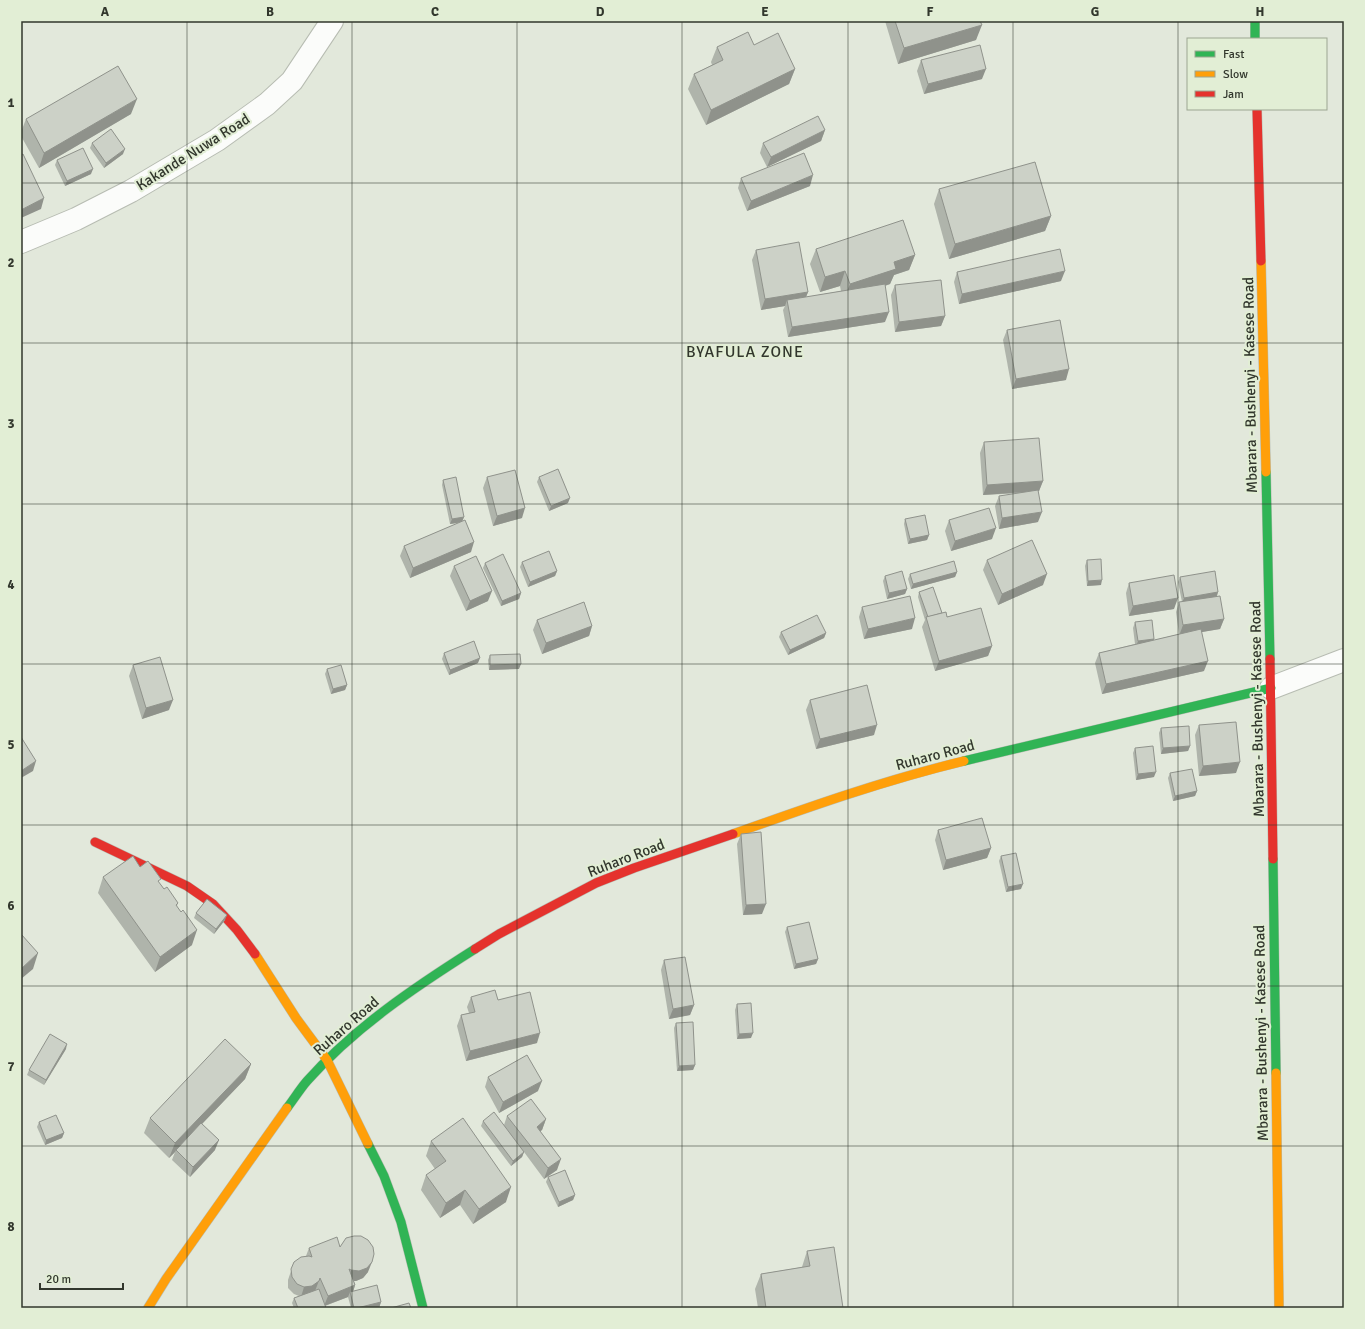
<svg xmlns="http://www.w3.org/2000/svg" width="1365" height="1329" viewBox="0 0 1365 1329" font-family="Signika,sans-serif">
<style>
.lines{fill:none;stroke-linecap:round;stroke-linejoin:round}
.street-casing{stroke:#b7bcb2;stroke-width:24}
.fast-casing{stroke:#b7bcb2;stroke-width:10}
.slow-casing{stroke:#b7bcb2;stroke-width:10}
.jam-casing{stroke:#b7bcb2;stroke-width:10}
.street{stroke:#fbfcfa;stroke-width:22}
.fast{stroke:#30b455;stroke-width:9}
.slow{stroke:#ff9f0a;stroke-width:9}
.jam{stroke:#e5322d;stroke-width:9}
.wall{fill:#afb4ab}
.shaded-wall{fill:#8f928b}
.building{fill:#ccd1c7;stroke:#8f928b}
.grid{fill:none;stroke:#32372d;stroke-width:1;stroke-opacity:0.55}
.labels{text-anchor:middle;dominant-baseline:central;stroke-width:4;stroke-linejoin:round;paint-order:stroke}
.street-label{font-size:15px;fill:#32372d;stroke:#e2eed5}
.neighbourhood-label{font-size:16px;letter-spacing:1px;fill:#32372d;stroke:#e2eed5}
.neatline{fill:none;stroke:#32372d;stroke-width:1.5}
.grid-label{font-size:13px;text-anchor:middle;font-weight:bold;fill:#32372d}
</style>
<rect width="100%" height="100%" fill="#e2e8db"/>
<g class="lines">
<g class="street-casing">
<g id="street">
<polyline points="21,242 76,219 131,191 217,140 267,104 292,81 332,21"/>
<polyline points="1271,688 1344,660"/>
</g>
</g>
<g class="fast-casing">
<g id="fast">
<polyline points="1255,21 1255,39"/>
<polyline points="1266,472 1270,659"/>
<polyline points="964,761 1271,688"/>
<polyline points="1273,859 1276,1073"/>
<path d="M287 1108C294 1099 300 1089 307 1081 355 1027 415 987 475 949"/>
<polyline points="368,1144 384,1176 401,1222 423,1308"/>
</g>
</g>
<g class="slow-casing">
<g id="slow">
<polyline points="1261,261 1266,472"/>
<path d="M733 834C809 807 885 780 964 761"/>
<polyline points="255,954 296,1018 327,1060 368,1144"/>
<polyline points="1276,1073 1279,1308"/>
<polyline points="148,1308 166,1279 287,1108"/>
</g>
</g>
<g class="jam-casing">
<g id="jam">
<polyline points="1257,109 1261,261"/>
<polyline points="1270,659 1273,859"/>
<polyline points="95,842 187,886 213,904 237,930 255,954"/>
<polyline points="475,949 499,934 596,883 634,868 733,834"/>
</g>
</g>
<use href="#street" class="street"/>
<use href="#fast" class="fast"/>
<use href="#slow" class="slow"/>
<use href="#jam" class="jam"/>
</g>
<g class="wall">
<polygon points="885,21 980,21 976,40 898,64"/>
<polygon points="754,45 795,69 789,84 706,125 688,89 694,74 712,65 711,62 717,47"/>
<polygon points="921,60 982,79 924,94 917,71"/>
<polygon points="131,114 39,168 21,136 21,132 26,119"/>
<polygon points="825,130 821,141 767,167 760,153 763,143"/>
<polygon points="92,143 123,154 104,168 90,148"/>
<polygon points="57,160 91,174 65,186 55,165"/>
<polygon points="741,178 810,186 747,211 738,188"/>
<polygon points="939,189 1051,216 1045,231 949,259 934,204"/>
<polygon points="816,249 915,255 909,270 894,275 890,284 885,286 885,322 788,337 783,310 785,306 761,310 752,260 756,250 808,292 806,297 841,291 840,286 820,292 810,264"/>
<polygon points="957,272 1061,281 959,304 954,282"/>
<polygon points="895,285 945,316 941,326 895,332 891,295"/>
<polygon points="1007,330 1066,380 1012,389 1003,340"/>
<polygon points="984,442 1043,481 1039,491 1038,491 1038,522 999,529 995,506 999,496 1021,493 983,495 980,453"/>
<polygon points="487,477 522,518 493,526 483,488"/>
<polygon points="539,477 568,503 549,511 537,482"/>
<polygon points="443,480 464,517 462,521 471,552 410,578 400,556 404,546 459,523 450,524 442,485"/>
<polygon points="905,519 929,535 927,540 908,544 904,524"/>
<polygon points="949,520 992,539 951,551 945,531"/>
<polygon points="987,560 1043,585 998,605 983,570"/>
<polygon points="1087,560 1101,585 1087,586 1085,566"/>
<polygon points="522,562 557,571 555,576 528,587 520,567"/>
<polygon points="485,563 521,593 519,599 501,606 483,568"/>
<polygon points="454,566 488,601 466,611 450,576"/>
<polygon points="957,572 955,577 911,589 908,579 910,574"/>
<polygon points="885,576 907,589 905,594 887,599 883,581"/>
<polygon points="1180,577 1218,592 1217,596 1224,619 1220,629 1201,632 1204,671 1102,694 1095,663 1099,653 1135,644 1133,628 1135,622 1154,639 1154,640 1179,634 1176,612 1179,602 1182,602 1178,582"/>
<polygon points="1129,583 1174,609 1129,616 1126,593"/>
<polygon points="919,592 942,613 992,646 988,656 935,671 922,627 925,620 918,597"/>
<polygon points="862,607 912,629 864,639 859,617"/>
<polygon points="537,620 592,626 589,636 542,654 533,630"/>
<polygon points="781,632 826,633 824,638 788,655 779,637"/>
<polygon points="444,653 478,663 449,675 442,659"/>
<polygon points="490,655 519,669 489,670 488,660"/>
<polygon points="133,665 169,710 142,719 129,676"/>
<polygon points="327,669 347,685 345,690 331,694 325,674"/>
<polygon points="810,700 874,735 816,749 806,710"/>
<polygon points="1199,725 1236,773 1199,776 1195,735"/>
<polygon points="1161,728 1190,746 1188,751 1161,754 1159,733"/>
<polygon points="1135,748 1154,777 1136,780 1133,753"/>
<polygon points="1170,773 1197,791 1195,796 1173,801 1168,778"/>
<polygon points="938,830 991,848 987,858 943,870 935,840"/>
<polygon points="741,834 762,914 743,915 737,844"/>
<polygon points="1001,856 1021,889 1006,892 999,861"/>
<polygon points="140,867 159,883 164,889 178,903 177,906 192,945 155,972 98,893 103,877"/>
<polygon points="196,913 225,920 214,934 194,918"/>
<polygon points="787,927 818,959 816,964 794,969 785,932"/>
<polygon points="664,960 694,1005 690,1015 669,1019 661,970"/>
<polygon points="471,997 498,1000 537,1043 466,1061 457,1026 461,1015 469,1013 467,1007"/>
<polygon points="737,1004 751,1038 737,1039 735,1010"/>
<polygon points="676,1023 695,1065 693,1070 677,1071 674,1028"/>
<polygon points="66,1049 44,1085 27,1075 29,1070"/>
<polygon points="251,1064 245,1079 202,1124 215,1150 190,1177 172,1160 175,1152 169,1158 144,1133 150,1118"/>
<polygon points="488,1077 538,1091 499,1113 485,1087"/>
<polygon points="507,1116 546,1119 542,1130 540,1131 557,1170 544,1179 524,1152 522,1157 511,1166 481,1126 483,1121 504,1125"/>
<polygon points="39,1122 64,1133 62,1138 45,1145 37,1127"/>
<polygon points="431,1141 506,1202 473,1224 460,1205 440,1218 421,1190 426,1175 435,1169 426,1156"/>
<polygon points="548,1177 575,1195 573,1200 558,1207 546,1182"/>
<polygon points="340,1247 368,1272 363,1278 356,1281 354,1281 355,1285 353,1292 381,1302 379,1308 351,1308 348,1297 325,1306 326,1308 294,1308 292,1303 294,1298 299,1296 294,1294 288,1288 288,1280 294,1262 306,1256 309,1248"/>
<polygon points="807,1251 843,1308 758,1308 755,1289 761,1274 802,1267"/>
</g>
<g class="shaded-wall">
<polygon points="982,25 976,40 898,64 904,48"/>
<polygon points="795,69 789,84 706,125 711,110"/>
<polygon points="986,69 982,79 924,94 928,84"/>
<polygon points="137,99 131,114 39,168 44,153"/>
<polygon points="825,130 821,141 767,167 771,157"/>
<polygon points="125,149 123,154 104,168 106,163"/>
<polygon points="93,169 91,174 65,186 67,181"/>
<polygon points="813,175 810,186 747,211 751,201"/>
<polygon points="44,198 41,209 21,218 21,210"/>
<polygon points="1051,216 1045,231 949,259 955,244"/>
<polygon points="915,255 909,270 894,275 890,284 844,299 850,284 894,262"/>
<polygon points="845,271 840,286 820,292 825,277"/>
<polygon points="1065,271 1061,281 959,304 962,294"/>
<polygon points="808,292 804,302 787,300 785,306 761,310 765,299"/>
<polygon points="889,312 885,322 788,337 792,327"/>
<polygon points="945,316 941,326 895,332 899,322"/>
<polygon points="1069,369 1066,380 1012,389 1016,379"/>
<polygon points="1043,481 1039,491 983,495 987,485"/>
<polygon points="570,498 568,503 549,511 551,506"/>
<polygon points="525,508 522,518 493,526 497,516"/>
<polygon points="1042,512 1038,522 999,529 1002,518"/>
<polygon points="464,517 462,522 450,524 452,519"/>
<polygon points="996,528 992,539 951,551 955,541"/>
<polygon points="929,535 927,540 908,544 910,539"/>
<polygon points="474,542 471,552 410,578 413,568"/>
<polygon points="557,571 555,576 528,587 530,582"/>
<polygon points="957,572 955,577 911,589 913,584"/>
<polygon points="1047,574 1043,585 998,605 1002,594"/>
<polygon points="1102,580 1101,585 1087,586 1088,581"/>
<polygon points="907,589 905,594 887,599 889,593"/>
<polygon points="492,591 488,601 466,611 470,601"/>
<polygon points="1218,592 1216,598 1182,603 1184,598"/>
<polygon points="521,593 519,599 501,606 502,601"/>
<polygon points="1178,598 1174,609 1129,616 1133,606"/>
<polygon points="915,618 912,629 864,639 868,629"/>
<polygon points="1224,619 1220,629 1179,636 1183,625"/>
<polygon points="592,626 589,636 542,654 546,643"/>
<polygon points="826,633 824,638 788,655 790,650"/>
<polygon points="1154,639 1152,644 1136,647 1138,641"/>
<polygon points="992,646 988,656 935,671 939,661"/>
<polygon points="480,658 478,663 449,675 450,670"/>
<polygon points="1208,661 1204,671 1102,694 1106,684"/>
<polygon points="521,664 519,669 489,670 490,665"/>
<polygon points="347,685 345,690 331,694 333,689"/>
<polygon points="173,700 169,710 142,719 146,708"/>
<polygon points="877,725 874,735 816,749 820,739"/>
<polygon points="1190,746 1188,751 1161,754 1163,748"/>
<polygon points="36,761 33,771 21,778 21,771"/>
<polygon points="1240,762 1236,773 1199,776 1203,766"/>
<polygon points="1156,772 1154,777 1136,780 1138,774"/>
<polygon points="1197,791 1195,796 1173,801 1175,796"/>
<polygon points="991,848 987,858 943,870 946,860"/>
<polygon points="1023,884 1021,889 1006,892 1008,887"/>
<polygon points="766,904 762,914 743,915 746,905"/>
<polygon points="227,915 225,920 214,934 216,929"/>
<polygon points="197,930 192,945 155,972 160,957"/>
<polygon points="38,953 33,969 21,979 21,969"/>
<polygon points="818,959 816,964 794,969 796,964"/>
<polygon points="694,1005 690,1015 669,1019 673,1009"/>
<polygon points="540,1033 537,1043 466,1061 470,1051"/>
<polygon points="753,1033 751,1038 737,1039 739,1034"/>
<polygon points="67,1044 66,1049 44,1085 46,1080"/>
<polygon points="251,1064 245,1079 176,1151 176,1150 175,1152 169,1158 175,1143"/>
<polygon points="695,1065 693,1070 677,1071 679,1066"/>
<polygon points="542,1081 538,1091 499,1113 503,1102"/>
<polygon points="546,1119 542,1130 533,1137 537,1127"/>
<polygon points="64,1133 62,1138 45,1145 46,1140"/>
<polygon points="219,1140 215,1150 190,1177 193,1167"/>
<polygon points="524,1152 522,1157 511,1166 513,1161"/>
<polygon points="561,1159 557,1170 544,1179 548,1168"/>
<polygon points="511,1187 506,1202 473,1224 479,1209"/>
<polygon points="465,1190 460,1205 440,1218 446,1203"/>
<polygon points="575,1195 573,1200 558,1207 559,1202"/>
<polygon points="372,1262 368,1272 363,1278 356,1281 348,1281 351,1270"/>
<polygon points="320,1278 315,1291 301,1297 304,1287"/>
<polygon points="355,1285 352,1296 350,1292 348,1297 324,1306 328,1296"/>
<polygon points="381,1302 379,1308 357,1308"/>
</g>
<g class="building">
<polygon points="895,21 980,21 982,25 904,48"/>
<polygon points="748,32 754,45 778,33 795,69 711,110 694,74 723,60 717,47"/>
<polygon points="980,45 986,69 928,84 921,60"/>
<polygon points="118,66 137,99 44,153 26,119"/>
<polygon points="818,116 825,130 771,157 763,143"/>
<polygon points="111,129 125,149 106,163 92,143"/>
<polygon points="83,148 93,169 67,181 57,160"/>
<polygon points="804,153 813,175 751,201 741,178"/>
<polygon points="23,154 44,198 21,210 21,155"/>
<polygon points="1035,162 1051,216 955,244 939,189"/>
<polygon points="903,220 915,255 894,262 896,269 850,284 845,271 825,277 816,249"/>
<polygon points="799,242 808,292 765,299 756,250"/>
<polygon points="1060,249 1065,271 962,294 957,272"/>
<polygon points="941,280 945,316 899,322 895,285"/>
<polygon points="885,284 889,312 792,327 787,300"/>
<polygon points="1060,320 1069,369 1016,379 1007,330"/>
<polygon points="1039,438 1043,481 987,485 984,442"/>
<polygon points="558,469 570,498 551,506 539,477"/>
<polygon points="515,470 525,508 497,516 487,477"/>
<polygon points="456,477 464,517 452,519 443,480"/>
<polygon points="1038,490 1042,512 1002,518 999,496"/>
<polygon points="989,508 996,528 955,541 949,520"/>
<polygon points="925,515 929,535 910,539 905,519"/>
<polygon points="465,520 474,542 413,568 404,546"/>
<polygon points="1032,540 1047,574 1002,594 987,560"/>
<polygon points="549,551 557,571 530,582 522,562"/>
<polygon points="503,554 521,593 502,601 485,563"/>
<polygon points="476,556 492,591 470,601 454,566"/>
<polygon points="1101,559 1102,580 1088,581 1087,560"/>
<polygon points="954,561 957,572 913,584 910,574"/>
<polygon points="902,571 907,589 889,593 885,576"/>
<polygon points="1215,571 1218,592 1184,598 1180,577"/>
<polygon points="1174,575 1178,598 1133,606 1129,583"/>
<polygon points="933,587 942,613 928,617 919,592"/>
<polygon points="910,596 915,618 868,629 862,607"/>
<polygon points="1220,596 1224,619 1183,625 1179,602"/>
<polygon points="584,602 592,626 546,643 537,620"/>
<polygon points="981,608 992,646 939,661 926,617 946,612 947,617"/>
<polygon points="817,615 826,633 790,650 781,632"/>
<polygon points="1152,620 1154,639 1138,641 1135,622"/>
<polygon points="1201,629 1208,661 1106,684 1099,653"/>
<polygon points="474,641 480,658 450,670 444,653"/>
<polygon points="520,654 521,664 490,665 490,655"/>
<polygon points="160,657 173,700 146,708 133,665"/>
<polygon points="341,665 347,685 333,689 327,669"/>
<polygon points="867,685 877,725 820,739 810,700"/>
<polygon points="1236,722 1240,762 1203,766 1199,725"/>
<polygon points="1189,726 1190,746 1163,748 1161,728"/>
<polygon points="21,737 36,761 21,771"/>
<polygon points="1153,746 1156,772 1138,774 1135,748"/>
<polygon points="1192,769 1197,791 1175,796 1170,773"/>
<polygon points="982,818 991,848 946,860 938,830"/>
<polygon points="761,832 766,904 746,905 741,834"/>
<polygon points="1016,853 1023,884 1008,887 1001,856"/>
<polygon points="133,856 140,867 148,861 161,879 158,881 164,889 167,887 178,903 176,905 181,912 183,910 197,930 160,957 103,877"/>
<polygon points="207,899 227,915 216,929 196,913"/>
<polygon points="809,922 818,959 796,964 787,927"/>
<polygon points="21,934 38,953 21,969"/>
<polygon points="685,957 694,1005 673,1009 664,960"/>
<polygon points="495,990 498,1000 530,992 540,1033 470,1051 461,1015 475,1012 471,997"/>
<polygon points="751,1003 753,1033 739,1034 737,1004"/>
<polygon points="693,1022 695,1065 679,1066 676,1023"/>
<polygon points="50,1034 67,1044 46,1080 29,1070"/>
<polygon points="225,1039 251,1064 175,1143 150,1118"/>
<polygon points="527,1055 542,1081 503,1102 488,1077"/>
<polygon points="531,1099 546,1119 537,1127 561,1159 548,1168 507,1116"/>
<polygon points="494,1112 524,1152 513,1161 483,1121"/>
<polygon points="56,1115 64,1133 46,1140 39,1122"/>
<polygon points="463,1118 511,1187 479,1209 465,1190 446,1203 426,1175 446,1161 431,1141"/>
<polygon points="201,1123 219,1140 193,1167 176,1150"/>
<polygon points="565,1170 575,1195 559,1202 548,1177"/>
<polygon points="354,1236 361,1236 368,1240 373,1247 374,1254 372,1262 367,1268 359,1271 351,1270 349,1269 355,1285 328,1296 320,1278 319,1281 312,1286 304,1287 297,1284 292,1277 291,1269 294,1262 301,1257 309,1256 312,1257 309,1248 337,1237 340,1247 346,1238"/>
<polygon points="834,1247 843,1308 766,1308 761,1274 810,1266 807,1251"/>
<polygon points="377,1285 381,1302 357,1308 354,1308 350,1292"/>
<polygon points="319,1289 326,1308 298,1308 294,1298"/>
<polygon points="409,1303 411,1308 391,1308"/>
</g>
<path class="grid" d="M187 21V1308M352 21V1308M517 21V1308M682 21V1308M848 21V1308M1013 21V1308M1178 21V1308M21 183H1344M21 343H1344M21 504H1344M21 664H1344M21 825H1344M21 986H1344M21 1146H1344"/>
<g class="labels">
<g class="street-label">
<text transform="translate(193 152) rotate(-32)">Kakande Nuwa Road</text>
<text transform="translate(1250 385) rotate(-91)">Mbarara - Bushenyi - Kasese Road</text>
<text transform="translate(1257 709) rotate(-91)">Mbarara - Bushenyi - Kasese Road</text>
<text transform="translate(935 755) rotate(-15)">Ruharo Road</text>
<text transform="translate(626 858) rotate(-21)">Ruharo Road</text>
<text transform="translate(346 1026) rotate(-41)">Ruharo Road</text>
<text transform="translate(1261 1033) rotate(-91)">Mbarara - Bushenyi - Kasese Road</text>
</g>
<g class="neighbourhood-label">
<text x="745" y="352">BYAFULA ZONE</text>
</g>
</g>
<rect width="1365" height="1329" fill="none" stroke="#e2eed5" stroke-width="44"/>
<rect x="1187" y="38" width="140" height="72" fill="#e2eed5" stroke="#9ca592"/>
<rect x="1195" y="51" width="20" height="6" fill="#30b455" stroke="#9ca592"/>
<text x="1223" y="58" font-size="12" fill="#32372d">Fast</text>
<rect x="1195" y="71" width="20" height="6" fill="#ff9f0a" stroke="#9ca592"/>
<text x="1223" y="78" font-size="12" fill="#32372d">Slow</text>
<rect x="1195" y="91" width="20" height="6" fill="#e5322d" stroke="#9ca592"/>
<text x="1223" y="98" font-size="12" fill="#32372d">Jam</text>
<path d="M40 1283v6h83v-6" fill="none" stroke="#32372d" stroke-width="2"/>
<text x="46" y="1283" font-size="12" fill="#32372d" stroke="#e2eed5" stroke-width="3" paint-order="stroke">20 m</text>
<rect x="22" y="22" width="1321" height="1285" class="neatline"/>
<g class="grid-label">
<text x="105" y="16">A</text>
<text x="270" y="16">B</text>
<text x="435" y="16">C</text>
<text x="600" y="16">D</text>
<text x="765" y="16">E</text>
<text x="930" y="16">F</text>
<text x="1095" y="16">G</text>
<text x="1260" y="16">H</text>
<text x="11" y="107">1</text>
<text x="11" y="267">2</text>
<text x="11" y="428">3</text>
<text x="11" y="589">4</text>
<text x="11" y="749">5</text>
<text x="11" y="910">6</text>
<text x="11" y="1071">7</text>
<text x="11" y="1231">8</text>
</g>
</svg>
